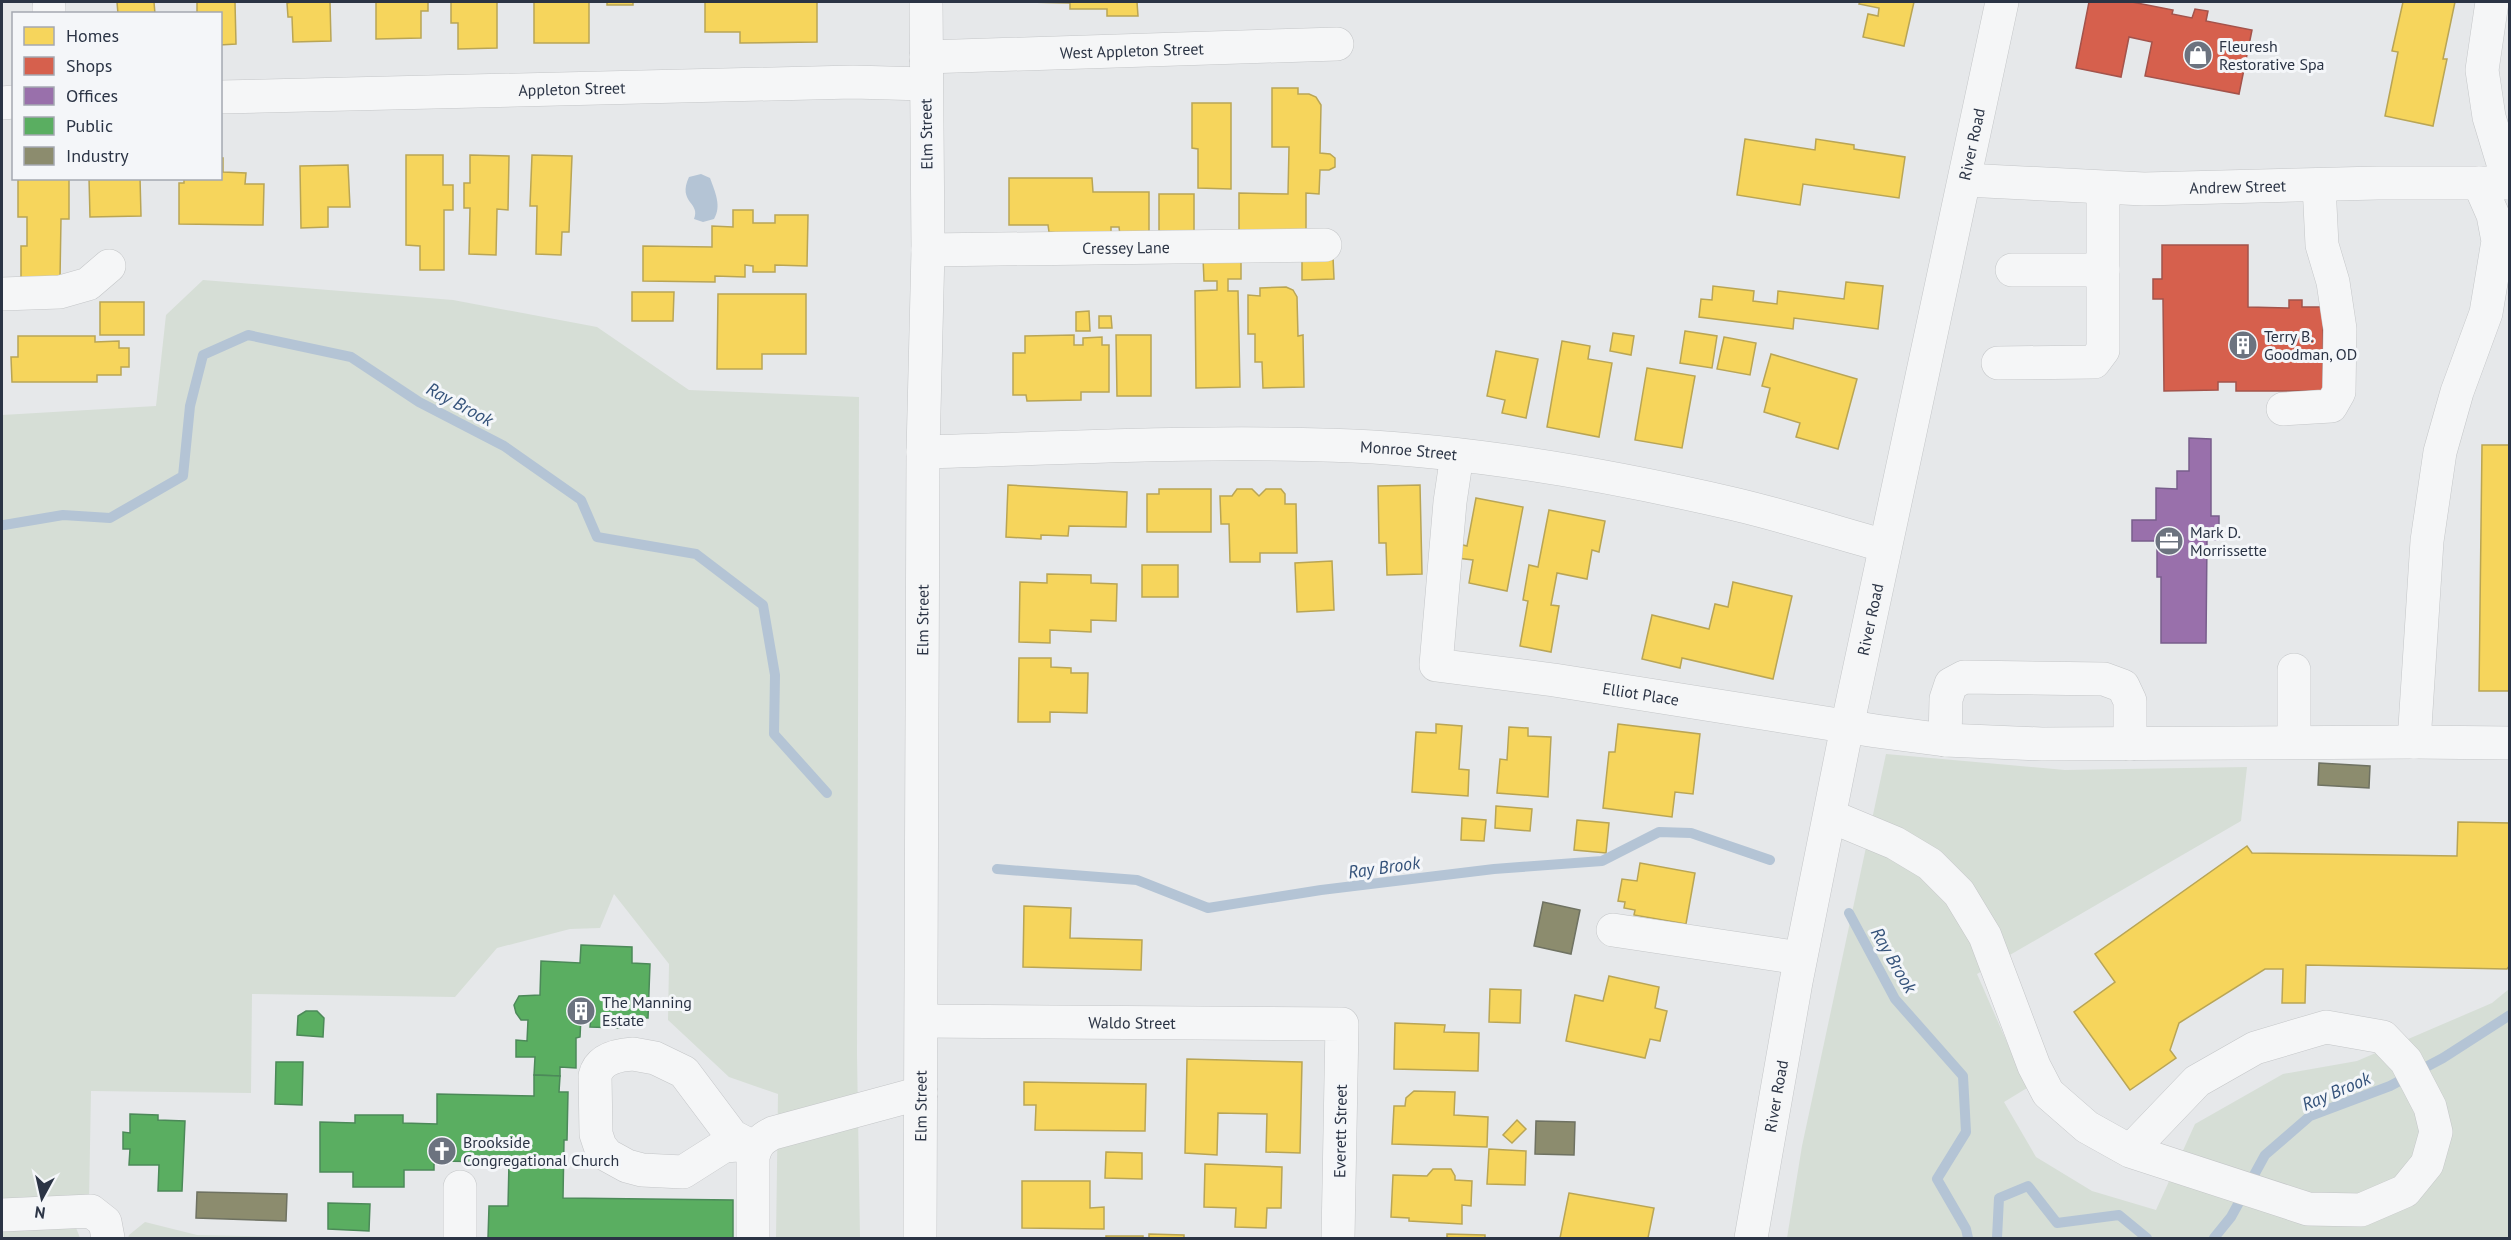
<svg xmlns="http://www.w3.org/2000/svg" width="2511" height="1240" viewBox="0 0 2511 1240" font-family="'PT Sans',sans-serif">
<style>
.green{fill:#d6ded6}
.water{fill:#b4c4d5}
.homes{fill:#f6d55c;stroke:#b9a555;stroke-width:1.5}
.shops{fill:#d6604d;stroke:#a3534b;stroke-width:1.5}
.offices{fill:#9970ab;stroke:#785e8c;stroke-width:1.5}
.public{fill:#5aae61;stroke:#4c8959;stroke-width:1.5}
.industry{fill:#8c8c6e;stroke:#6f7262;stroke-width:1.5}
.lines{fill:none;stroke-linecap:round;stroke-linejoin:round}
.stream{stroke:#b4c4d5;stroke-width:10}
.minor-casing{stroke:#c4c6c8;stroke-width:34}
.minor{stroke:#f5f6f7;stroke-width:33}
.labels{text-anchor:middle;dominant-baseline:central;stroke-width:6;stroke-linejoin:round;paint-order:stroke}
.poi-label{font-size:16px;fill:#2b3445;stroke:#f4f6f9;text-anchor:start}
.street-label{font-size:16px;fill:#2b3445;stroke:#f4f6f9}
.water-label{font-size:18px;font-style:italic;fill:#34527a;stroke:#f4f6f9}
</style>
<rect width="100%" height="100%" fill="#e6e8ea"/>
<g class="green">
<polygon points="203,280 453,300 597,327 689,390 859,397 857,1055 860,1238 776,1238 778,1094 729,1077 668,1020 669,964 614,894 600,928 570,929 497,948 455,997 252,994 251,1093 91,1091 89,1201 75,1225 80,1238 2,1238 2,415 156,406 166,315"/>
<polygon points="1886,754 2065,770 2247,767 2241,821 1977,974 2027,1088 2004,1102 2036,1157 2092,1191 2156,1210 2195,1124 2283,1074 2357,1061 2492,1003 2509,989 2509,1238 1787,1238 1802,1146"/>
<polygon points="145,1222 197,1235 328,1238 128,1238 129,1235"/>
</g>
<path class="water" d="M701 174 710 178C715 192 722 206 714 219L703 222 694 219C701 202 677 203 689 177Z"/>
<g class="homes">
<polygon points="117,2 154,2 155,14 118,14"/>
<polygon points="197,2 235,2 236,44 220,45 220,14 197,14"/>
<polygon points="291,2 330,2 331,41 293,42 292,17 288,17 287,3"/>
<polygon points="376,2 428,2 428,11 421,11 421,38 376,39"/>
<polygon points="451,2 497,2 497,48 458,49 458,23 451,23"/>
<rect x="534" y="2" width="55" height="41"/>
<rect x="607" y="2" width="26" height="3"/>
<polygon points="705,2 817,2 817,42 740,43 740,32 705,32"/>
<polygon points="1026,2 1137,2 1138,16 1107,16 1107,9 1070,9 1070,3"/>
<polygon points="1860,2 1914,2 1904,46 1863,37 1868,14 1878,16 1879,8 1859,4"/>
<polygon points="2403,2 2455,2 2443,59 2447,59 2433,126 2385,116 2398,52 2392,51"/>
<polygon points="1272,88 1298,88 1298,94 1309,94 1316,97 1321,105 1320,153 1330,154 1335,158 1335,167 1329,170 1320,170 1319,194 1306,193 1306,232 1239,231 1239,193 1288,194 1289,147 1272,147"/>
<polygon points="1192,103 1231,103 1231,189 1198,188 1198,149 1192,148"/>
<polygon points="1745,139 1815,150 1816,139 1854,145 1854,149 1905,157 1899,198 1803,184 1800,205 1737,195"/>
<polygon points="406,155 443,155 443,185 453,185 453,210 444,210 444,270 420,270 420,246 406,245"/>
<polygon points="470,155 509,156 508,210 497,209 496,255 469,254 470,208 464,208 464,183 470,183"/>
<polygon points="532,155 572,156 569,232 562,232 561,255 536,254 537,206 530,206"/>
<polygon points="220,158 223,158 223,172 246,173 245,184 264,184 263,225 179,224 179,183 184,183 184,178 220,178"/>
<polygon points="348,165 350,207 328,207 328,227 301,228 300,166"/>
<polygon points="18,178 69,178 69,219 61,219 60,278 21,278 21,246 27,246 27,217 18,217"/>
<polygon points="89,178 140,178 141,216 90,217"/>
<polygon points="1009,178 1092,178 1093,192 1149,192 1149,234 1120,235 1119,227 1111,227 1111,239 1049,232 1048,225 1009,225"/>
<rect x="1159" y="194" width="35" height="37"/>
<polygon points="733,210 753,210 753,223 775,223 775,215 808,215 807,266 775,265 775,272 753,272 753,266 745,265 745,277 715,276 715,282 643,281 643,246 712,247 712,226 733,227"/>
<polygon points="1241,257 1241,279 1228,279 1228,291 1238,291 1240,387 1196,388 1195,291 1217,290 1217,281 1204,281 1203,258"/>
<polygon points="1333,257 1334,279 1302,280 1302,258"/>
<polygon points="1846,282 1883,286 1878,329 1794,318 1793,329 1699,317 1701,299 1712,300 1713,286 1754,291 1753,301 1777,304 1778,291 1844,299"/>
<polygon points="1286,287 1293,290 1297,297 1298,336 1303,335 1304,387 1263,388 1262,362 1255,362 1255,334 1248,334 1248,295 1260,296 1260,288"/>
<polygon points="632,292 674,292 673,321 632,321"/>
<polygon points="718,294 806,294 806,354 762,354 762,369 717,369"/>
<rect x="100" y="302" width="44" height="33"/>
<polygon points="1089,311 1090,331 1076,331 1076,312"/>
<polygon points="1099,316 1111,316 1112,328 1099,328"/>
<polygon points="1685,331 1717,336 1712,368 1680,363"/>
<polygon points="1613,333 1634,336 1631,355 1610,351"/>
<polygon points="1074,335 1074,345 1083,345 1083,338 1102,337 1102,345 1109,345 1109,392 1081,392 1081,400 1027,401 1026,395 1013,395 1013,353 1025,353 1025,336"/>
<polygon points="1116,335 1151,335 1151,396 1117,396"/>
<polygon points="18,336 95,336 95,342 119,341 119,348 129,348 129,367 121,367 121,375 97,375 97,382 12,382 11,357 18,357"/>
<polygon points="1724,337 1756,343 1750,375 1717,369"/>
<polygon points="1562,341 1590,346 1588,359 1612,363 1599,437 1547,427"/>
<polygon points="1496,351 1538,359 1526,418 1502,413 1505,400 1487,396"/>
<polygon points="1771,354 1857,379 1838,449 1796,437 1800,423 1764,412 1770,388 1762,386"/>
<polygon points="1647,368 1695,376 1682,448 1635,440"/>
<polygon points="2482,445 2510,445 2510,691 2479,691"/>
<polygon points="1008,485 1127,492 1126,527 1069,526 1068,536 1041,535 1041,539 1006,537"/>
<polygon points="1420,485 1422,574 1387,575 1386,543 1379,543 1378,486"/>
<polygon points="1159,489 1211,489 1211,532 1147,532 1147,494 1159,494"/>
<polygon points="1237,489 1252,489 1259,496 1266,489 1281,489 1285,494 1285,504 1296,504 1297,553 1260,553 1260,562 1230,562 1229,524 1221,524 1220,496 1232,496"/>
<polygon points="1476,498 1523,507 1507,591 1469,583 1473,560 1457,558 1459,544 1467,546"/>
<polygon points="1549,510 1605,521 1599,552 1592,550 1587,579 1557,573 1551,605 1559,606 1551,652 1520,646 1528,601 1523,600 1529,565 1538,567"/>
<polygon points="1332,561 1334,610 1297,612 1295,563"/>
<rect x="1142" y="565" width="36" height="32"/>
<polygon points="1047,574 1091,575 1091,583 1117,584 1116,621 1091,620 1091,632 1050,630 1050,643 1019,642 1020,582 1047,583"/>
<polygon points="1733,582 1792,596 1773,679 1682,658 1680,668 1642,659 1652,615 1709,629 1715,604 1728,607"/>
<polygon points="1019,658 1051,658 1051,667 1071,668 1071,673 1088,673 1087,713 1050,712 1050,722 1018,722"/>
<polygon points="1436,724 1462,726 1459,769 1469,770 1468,796 1412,792 1416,732 1436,733"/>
<polygon points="1618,724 1700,734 1693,794 1675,792 1672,817 1603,808 1609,752 1615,752"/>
<polygon points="1509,727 1528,728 1528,736 1551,737 1548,797 1497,793 1500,759 1507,760"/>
<polygon points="1496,806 1532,809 1530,831 1495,828"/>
<polygon points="1462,818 1486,820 1484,841 1461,840"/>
<polygon points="1577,820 1609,823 1606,853 1574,850"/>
<polygon points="2458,822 2510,823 2510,965 2507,969 2306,965 2305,1003 2282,1003 2283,969 2265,969 2179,1023 2170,1050 2176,1058 2130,1090 2074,1012 2115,982 2095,954 2247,846 2252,853 2457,856"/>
<polygon points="1640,863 1695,873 1686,924 1634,915 1635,910 1624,908 1625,902 1618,901 1622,879 1637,881"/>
<polygon points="1024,906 1071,908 1070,938 1142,940 1141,970 1023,967"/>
<polygon points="1609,976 1659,987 1655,1008 1667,1011 1660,1041 1650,1039 1645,1058 1566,1041 1575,995 1603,1001"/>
<polygon points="1490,989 1521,990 1520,1023 1489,1022"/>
<polygon points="1395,1023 1445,1025 1444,1032 1479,1033 1478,1071 1394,1069"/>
<polygon points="1187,1059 1302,1062 1300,1153 1266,1152 1267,1114 1218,1113 1217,1155 1185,1153"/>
<polygon points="1024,1082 1146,1084 1145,1131 1035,1130 1036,1105 1024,1105"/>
<polygon points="1414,1091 1455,1092 1454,1115 1488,1117 1487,1147 1392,1144 1394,1106 1405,1106 1406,1098"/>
<polygon points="1517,1120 1526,1129 1512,1143 1503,1135"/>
<polygon points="1489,1149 1526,1151 1525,1185 1487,1184"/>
<polygon points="1106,1152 1142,1153 1142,1179 1105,1178"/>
<polygon points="1205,1164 1282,1167 1281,1208 1267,1208 1266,1228 1235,1227 1236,1208 1204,1207"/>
<polygon points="1433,1169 1451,1169 1455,1176 1455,1180 1472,1181 1471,1206 1462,1205 1462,1224 1409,1221 1409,1218 1391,1217 1393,1175 1427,1176"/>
<polygon points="1022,1181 1090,1181 1090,1208 1104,1207 1104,1229 1022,1228"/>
<polygon points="1569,1193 1654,1208 1648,1238 1560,1238"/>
<polygon points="1149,1234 1184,1235 1184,1238 1149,1238"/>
<polygon points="1447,1234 1485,1235 1485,1238 1447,1238"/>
<rect x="1106" y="1236" width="37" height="2"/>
</g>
<g class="shops">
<polygon points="2089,2 2132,2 2173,10 2172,14 2192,18 2195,9 2208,11 2206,21 2252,30 2239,94 2145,76 2152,42 2129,37 2121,77 2076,68"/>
<polygon points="2162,245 2248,245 2248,307 2289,308 2289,300 2302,300 2302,307 2323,307 2323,391 2236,391 2236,382 2218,382 2218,390 2164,391 2163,299 2153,299 2153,279 2162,279"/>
</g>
<polygon class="offices" points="2189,438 2211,439 2211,516 2219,516 2219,540 2207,540 2206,643 2161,643 2161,577 2157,577 2157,541 2132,541 2132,520 2156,520 2156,488 2177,489 2177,471 2189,471"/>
<g class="public">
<polygon points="581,945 632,947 632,963 650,964 648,1018 621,1017 621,1028 590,1027 591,1017 581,1017 580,1037 576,1038 576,1068 560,1067 560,1076 534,1075 535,1057 516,1057 516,1040 527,1041 528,1020 521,1020 516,1013 514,1005 519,996 540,995 541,961 580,963"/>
<polygon points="306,1011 317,1011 324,1018 323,1037 297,1035 298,1016"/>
<polygon points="276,1062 303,1062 302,1105 275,1104"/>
<polygon points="534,1075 560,1076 559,1092 568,1092 567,1140 564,1140 563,1198 733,1200 733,1238 488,1238 489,1206 508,1206 509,1162 434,1161 434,1170 404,1170 404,1187 353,1187 353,1172 320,1172 320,1122 355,1123 355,1115 403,1115 403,1123 437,1124 437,1094 534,1096"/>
<polygon points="130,1114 158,1115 158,1120 185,1121 182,1191 158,1191 159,1165 129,1165 130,1149 123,1149 123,1132 130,1133"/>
<polygon points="328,1203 370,1204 369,1231 328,1229"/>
</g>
<g class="industry">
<polygon points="2319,763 2370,766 2369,788 2318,785"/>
<polygon points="1543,902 1580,910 1571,954 1534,946"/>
<polygon points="1536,1121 1575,1122 1574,1155 1535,1154"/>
<polygon points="197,1192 287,1194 286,1221 196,1218"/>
</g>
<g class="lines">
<g class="stream">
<polyline points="4,525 63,515 110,518 183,476 190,406 203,355 248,335 351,357 419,402 504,446 581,500 597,537 696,554 763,605 775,675 774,734 827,793"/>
<polyline points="997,869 1137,880 1208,908 1321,890 1494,869 1602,861 1659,832 1691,833 1770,860"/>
<polyline points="1849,913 1895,999 1963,1076 1966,1132 1937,1179 1966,1229 1968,1238"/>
<polyline points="1997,1238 1999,1198 2028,1186 2057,1223 2119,1215 2147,1238"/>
<polyline points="2214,1238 2231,1217 2265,1155 2310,1116 2390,1086 2443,1058 2510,1015"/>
</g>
<g class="minor-casing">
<g id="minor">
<polyline points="2492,2 2482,70 2489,117 2509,183"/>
<polyline points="49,7 49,14"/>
<path id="s1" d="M926 57 1337 44"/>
<path id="s2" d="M220 97 853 82 925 84"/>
<polyline points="2,103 14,102"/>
<path id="s3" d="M1965 180 2144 189 2378 183H2510"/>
<polyline points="2479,183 2493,215 2498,241 2486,313 2457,392 2440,452 2427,541 2414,742 2510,743"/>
<path id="s4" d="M928 250 1325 245"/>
<polyline points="2012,270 2103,270"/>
<polyline points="2,294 60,292 88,284 109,266"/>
<polyline points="1998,363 2094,362 2103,350 2103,188"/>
<polyline points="2283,409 2331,406 2339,392 2340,329 2333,282 2322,245 2319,185"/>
<path id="s5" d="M923 452C1066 448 1210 440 1353 446 1481 452 1609 475 1734 504 1785 516 1835 532 1885 546"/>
<path id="s6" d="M1457 455 1450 502 1436 665 1554 680 1876 731 1945 740 2042 744 2414 742"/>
<polyline points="1945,740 1946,699 1951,684 1964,677 2104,679 2123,686 2130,701 2130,744"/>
<polyline points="2294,741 2294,670"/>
<polyline points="1830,816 1895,843 1930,864 1959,893 1985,936 2034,1066 2048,1093 2087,1127 2130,1151 2308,1209 2361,1210 2405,1191 2427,1164 2436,1132 2430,1107 2406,1061 2383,1037 2326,1027 2255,1048 2197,1081 2130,1151"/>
<polyline points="1613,930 1800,958"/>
<path id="s7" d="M922 1021 1342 1024 1338 1238"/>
<path d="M633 1054 655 1058 684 1072 732 1136 755 1148 738 1145 724 1146 683 1172 642 1170 627 1166 607 1155 600 1146 596 1134 595 1076C599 1059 617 1055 633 1054Z"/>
<polyline points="2,1215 91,1211 105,1222 108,1238"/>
<polyline points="460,1238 460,1187"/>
<path d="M753 1238V1157C756 1144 761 1139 773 1133L921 1093"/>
<path id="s8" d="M920 1238 923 452 928 250 926 2"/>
<path id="s9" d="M1751 1238 1796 982 1847 727 2002 2"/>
</g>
</g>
<use href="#minor" class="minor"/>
</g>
<defs>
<g id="shop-disc" transform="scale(1.5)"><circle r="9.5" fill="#6c737f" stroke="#f4f6f9"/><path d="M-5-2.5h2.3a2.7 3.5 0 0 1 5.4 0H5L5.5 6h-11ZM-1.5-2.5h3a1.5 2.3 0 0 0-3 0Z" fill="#fff"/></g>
<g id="building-disc" transform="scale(1.5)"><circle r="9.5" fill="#6c737f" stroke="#f4f6f9"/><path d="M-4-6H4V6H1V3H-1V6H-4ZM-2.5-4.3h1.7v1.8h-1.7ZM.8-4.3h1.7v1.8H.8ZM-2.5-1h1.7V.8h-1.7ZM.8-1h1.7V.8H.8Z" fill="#fff"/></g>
<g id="office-disc" transform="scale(1.5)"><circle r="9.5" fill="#6c737f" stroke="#f4f6f9"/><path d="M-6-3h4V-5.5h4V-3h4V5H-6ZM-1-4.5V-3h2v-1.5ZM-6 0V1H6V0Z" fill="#fff"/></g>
<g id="church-disc" transform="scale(1.5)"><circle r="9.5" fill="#6c737f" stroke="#f4f6f9"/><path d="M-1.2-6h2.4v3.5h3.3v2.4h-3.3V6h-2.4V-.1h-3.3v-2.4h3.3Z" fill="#fff"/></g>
</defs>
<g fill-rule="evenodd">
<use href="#shop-disc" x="2198" y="55"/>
<use href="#building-disc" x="2243" y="345"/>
<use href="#office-disc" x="2169" y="541"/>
<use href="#building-disc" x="581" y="1011"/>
<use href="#church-disc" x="442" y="1151"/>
</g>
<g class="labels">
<g class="poi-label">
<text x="2219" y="46">Fleuresh<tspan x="2219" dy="18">Restorative Spa</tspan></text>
<text x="2264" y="336">Terry B.<tspan x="2264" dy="18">Goodman, OD</tspan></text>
<text x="2190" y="532">Mark D.<tspan x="2190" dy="18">Morrissette</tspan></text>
<text x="602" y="1002">The Manning<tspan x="602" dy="18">Estate</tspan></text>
<text x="463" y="1142">Brookside<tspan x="463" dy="18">Congregational Church</tspan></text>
</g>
<g class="street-label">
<text stroke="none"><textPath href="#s1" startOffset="206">West Appleton Street</textPath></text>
<text stroke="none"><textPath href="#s2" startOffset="352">Appleton Street</textPath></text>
<text transform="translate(926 134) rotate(-91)">Elm Street</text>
<text stroke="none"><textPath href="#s9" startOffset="1116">River Road</textPath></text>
<text stroke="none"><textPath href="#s3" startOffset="273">Andrew Street</textPath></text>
<text stroke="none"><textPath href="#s4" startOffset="198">Cressey Lane</textPath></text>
<text stroke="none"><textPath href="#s5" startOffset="486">Monroe Street</textPath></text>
<text stroke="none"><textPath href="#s9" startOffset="630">River Road</textPath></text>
<text stroke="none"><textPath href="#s8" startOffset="618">Elm Street</textPath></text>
<text stroke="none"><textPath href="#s6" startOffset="418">Elliot Place</textPath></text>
<text stroke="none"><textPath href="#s7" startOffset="210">Waldo Street</textPath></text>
<text stroke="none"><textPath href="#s9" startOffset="144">River Road</textPath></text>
<text stroke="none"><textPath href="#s8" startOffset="132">Elm Street</textPath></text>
<text transform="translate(1340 1131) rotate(-89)">Everett Street</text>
</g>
<g class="water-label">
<text transform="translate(460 404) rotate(28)">Ray Brook</text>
<text transform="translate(1384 867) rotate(-8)">Ray Brook</text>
<text transform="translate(1894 960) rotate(60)">Ray Brook</text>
<text transform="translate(2336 1091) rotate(-23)">Ray Brook</text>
</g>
</g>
<rect width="2511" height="1240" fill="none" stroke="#2b3445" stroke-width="6"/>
<rect x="12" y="12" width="210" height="168" fill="#f4f6f9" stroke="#a4a8b1" stroke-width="1.5"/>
<rect x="24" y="27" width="30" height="18" fill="#f6d55c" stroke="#a4a8b1" stroke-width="1.5"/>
<text x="66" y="42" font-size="18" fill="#2b3445">Homes</text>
<rect x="24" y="57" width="30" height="18" fill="#d6604d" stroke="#a4a8b1" stroke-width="1.5"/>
<text x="66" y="72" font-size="18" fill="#2b3445">Shops</text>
<rect x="24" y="87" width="30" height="18" fill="#9970ab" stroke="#a4a8b1" stroke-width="1.5"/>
<text x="66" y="102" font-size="18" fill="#2b3445">Offices</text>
<rect x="24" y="117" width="30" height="18" fill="#5aae61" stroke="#a4a8b1" stroke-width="1.5"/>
<text x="66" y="132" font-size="18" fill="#2b3445">Public</text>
<rect x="24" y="147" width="30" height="18" fill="#8c8c6e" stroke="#a4a8b1" stroke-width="1.5"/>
<text x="66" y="162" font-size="18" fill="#2b3445">Industry</text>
<g transform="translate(42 1198) rotate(188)" stroke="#f4f6f9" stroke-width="4.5" paint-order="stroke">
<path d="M0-4.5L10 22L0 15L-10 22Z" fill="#2b3445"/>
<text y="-9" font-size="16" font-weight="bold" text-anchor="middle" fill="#2b3445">N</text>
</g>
</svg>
